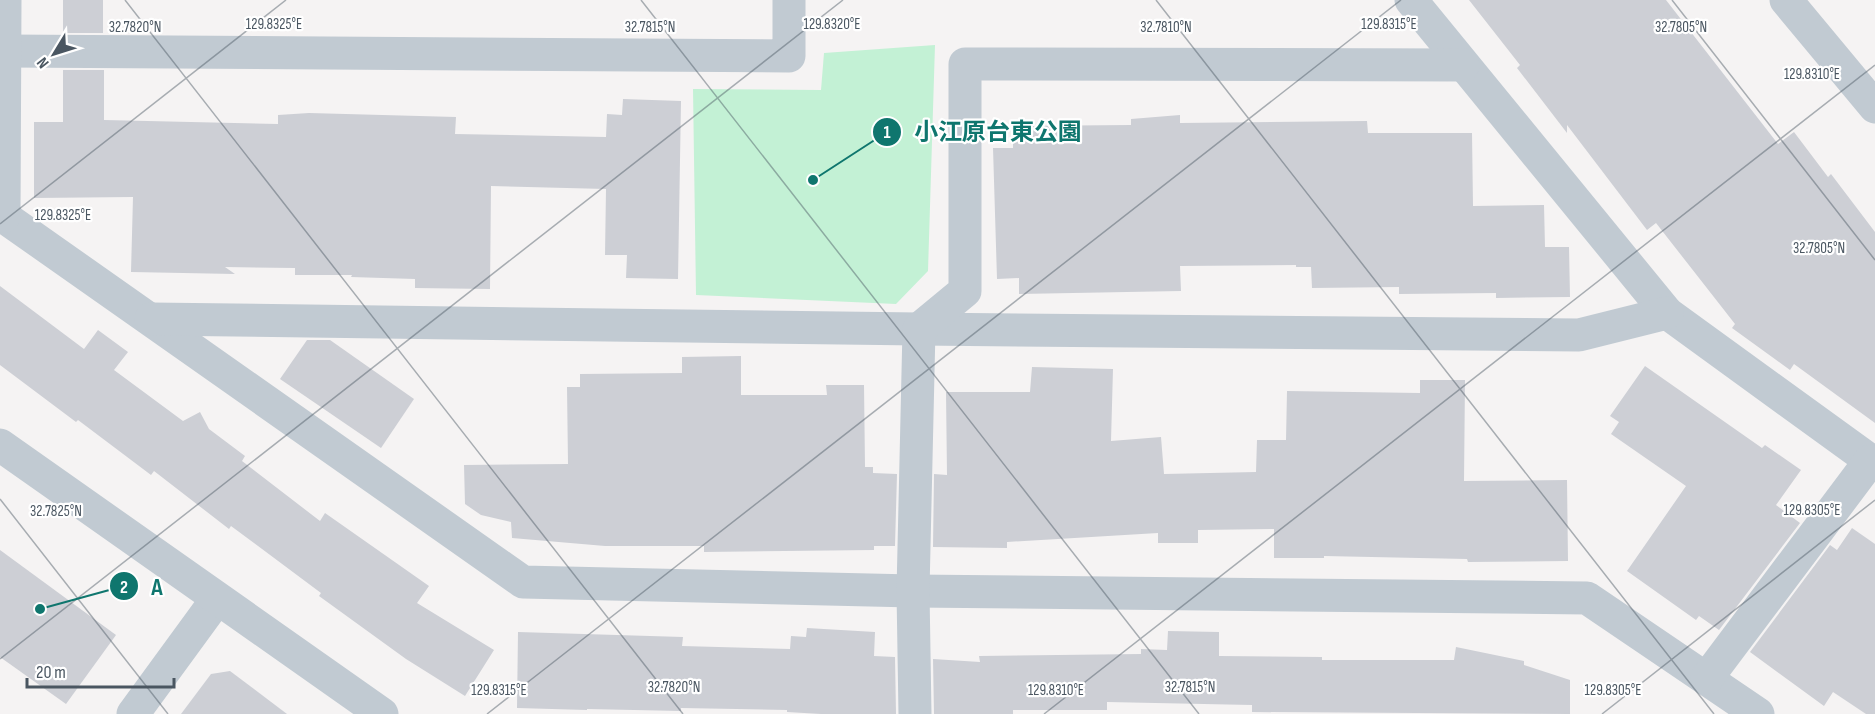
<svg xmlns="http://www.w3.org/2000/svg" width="1875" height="714" viewBox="0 0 1875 714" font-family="'Sofia Sans Condensed','Noto Sans JP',sans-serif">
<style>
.green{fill:#c3f1d5}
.building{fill:#cdcfd5}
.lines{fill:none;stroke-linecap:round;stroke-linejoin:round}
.minor{stroke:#c1cad2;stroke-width:33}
.tertiary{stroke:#c1cad2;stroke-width:33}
.ticks{fill:none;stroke:#4a5661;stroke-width:1.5;stroke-opacity:0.45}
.ticks-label{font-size:15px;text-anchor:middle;fill:#4a5661;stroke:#fff;stroke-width:4.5;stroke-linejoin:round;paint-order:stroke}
.leader{fill:none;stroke:#0f766e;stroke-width:2}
.callout-dot{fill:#0f766e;stroke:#fff;stroke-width:2}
.mark-label{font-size:18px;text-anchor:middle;font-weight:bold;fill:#fff}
.callout-label{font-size:24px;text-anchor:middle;font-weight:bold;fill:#0f766e;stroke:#fff;stroke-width:4.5;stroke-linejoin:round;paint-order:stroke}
</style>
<rect width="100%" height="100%" fill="#f5f3f3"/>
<polygon class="green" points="935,45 928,271 896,304 696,295 693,89 821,90 824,53"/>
<g class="building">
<rect x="63" y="0" width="40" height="33"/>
<polygon points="1469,0 1666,0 1778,144 1794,132 1828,177 1831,174 1875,232 1875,423 1794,364 1790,370 1732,328 1735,324 1656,223 1647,230 1567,125 1567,133 1517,68 1520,65"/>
<polygon points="63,70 104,70 104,120 278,124 278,115 309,113 456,117 455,134 606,137 607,114 622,115 623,99 681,101 678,279 626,278 627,255 605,255 606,189 491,186 490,289 415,288 415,279 351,277 352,275 295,275 295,268 225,267 235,274 131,272 133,197 34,198 34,122 63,122"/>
<polygon points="1180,115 1180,123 1367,121 1368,133 1472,133 1473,206 1544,205 1545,247 1569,247 1570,297 1496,298 1496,293 1399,294 1399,287 1312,288 1311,267 1296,267 1296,265 1180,266 1181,291 1019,294 1019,278 997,279 993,148 1013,148 1013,126 1131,125 1131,119"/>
<polygon points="0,286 84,349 98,330 128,352 114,370 183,421 200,412 209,429 245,456 242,461 320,521 325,513 429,586 417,603 494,650 465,696 406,659 319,596 321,593 231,526 229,529 154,471 151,475 78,420 76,422 0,365"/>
<polygon points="307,340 330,340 414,399 381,448 280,379"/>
<polygon points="741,356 741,395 827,395 826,385 864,385 865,467 873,467 873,473 897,474 895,546 874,546 874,550 704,552 704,546 605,546 512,538 511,522 481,515 465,504 464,465 568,464 567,387 580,387 580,374 682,373 682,357"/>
<polygon points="1645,366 1762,448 1765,445 1801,470 1776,505 1800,523 1719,630 1699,616 1696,620 1627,571 1686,486 1611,434 1619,422 1610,416"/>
<polygon points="1032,367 1113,369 1111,441 1161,437 1164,474 1256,472 1257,440 1286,440 1287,391 1420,393 1420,380 1465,380 1464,481 1567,480 1568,561 1468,562 1467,559 1324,556 1324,558 1274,558 1274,529 1198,530 1198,543 1158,543 1158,533 1007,542 1007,548 933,547 934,474 947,475 946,392 1030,392"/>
<polygon points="1852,528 1875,544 1875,714 1866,714 1833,692 1824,706 1750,652 1830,545 1837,550"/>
<polygon points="0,550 116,635 66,704 0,657"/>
<polygon points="807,628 875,632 874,656 895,657 896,714 821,714 787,712 787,710 681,708 681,711 587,709 587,710 517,708 518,632 683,637 682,646 790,649 791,636 806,637"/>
<polygon points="1168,631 1219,632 1219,656 1322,657 1322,660 1454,660 1456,647 1524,661 1524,665 1570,680 1570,714 1252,712 1252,705 1107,702 1107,710 1013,710 1013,714 934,714 933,659 980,662 979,656 1141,654 1141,649 1167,650"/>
<polygon points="230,671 287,714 181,714 211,674"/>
</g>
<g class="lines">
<g class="minor">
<polyline points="1411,0 1667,313 1875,464"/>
<polyline points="1786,0 1875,107"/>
<polyline points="6,51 789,56 789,0"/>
<polyline points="0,214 523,582 913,591 1587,598 1758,714"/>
<polyline points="4,216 5,0"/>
<polyline points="151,319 919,329 1579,335 1667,313"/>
<polyline points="1707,678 1870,461"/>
<polyline points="133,714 217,599"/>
<polyline points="915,714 913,591 919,329 965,291 965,64 1463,65"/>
</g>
<polyline class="tertiary" points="0,445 382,714"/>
</g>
<path class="ticks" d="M125 0 683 714M641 0 1199 714M1156 0 1714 714M1672 0 1875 260M0 224 286 0M0 499 168 714M0 659 843 0M487 714 1401 0M1044 714 1875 65M1602 714 1875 500"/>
<g class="ticks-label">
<text x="274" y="29">129.8325°E</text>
<text x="832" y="29">129.8320°E</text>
<text x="1389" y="29">129.8315°E</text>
<text x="135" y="32">32.7820°N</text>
<text x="650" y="32">32.7815°N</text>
<text x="1166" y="32">32.7810°N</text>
<text x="1681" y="32">32.7805°N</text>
<text x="1812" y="79">129.8310°E</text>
<text x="63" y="220">129.8325°E</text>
<text x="1819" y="253">32.7805°N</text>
<text x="1812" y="515">129.8305°E</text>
<text x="56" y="516">32.7825°N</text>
<text x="674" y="692">32.7820°N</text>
<text x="1190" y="692">32.7815°N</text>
<text x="499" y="695">129.8315°E</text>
<text x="1056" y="695">129.8310°E</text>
<text x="1613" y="695">129.8305°E</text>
</g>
<path class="leader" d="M813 180L887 132M40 609L124 586"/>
<g class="callout-dot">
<circle cx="813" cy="180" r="6"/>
<circle cx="40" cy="609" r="6"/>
<circle cx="887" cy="132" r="15"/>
<circle cx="124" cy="586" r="15"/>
</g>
<g class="mark-label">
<text x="887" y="138">1</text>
<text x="124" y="593">2</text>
</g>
<g class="callout-label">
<text x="998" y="140">小江原台東公園</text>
<text x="157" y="595">A</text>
</g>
<g transform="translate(54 54) rotate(232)" stroke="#ffffff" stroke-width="4.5" paint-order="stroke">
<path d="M0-4.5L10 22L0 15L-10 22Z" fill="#4a5661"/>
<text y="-9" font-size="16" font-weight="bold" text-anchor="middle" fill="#4a5661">N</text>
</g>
<path d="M27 678v9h147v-9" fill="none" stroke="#4a5661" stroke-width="3"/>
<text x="36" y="678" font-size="18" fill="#4a5661" stroke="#ffffff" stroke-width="4.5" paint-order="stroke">20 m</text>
</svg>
